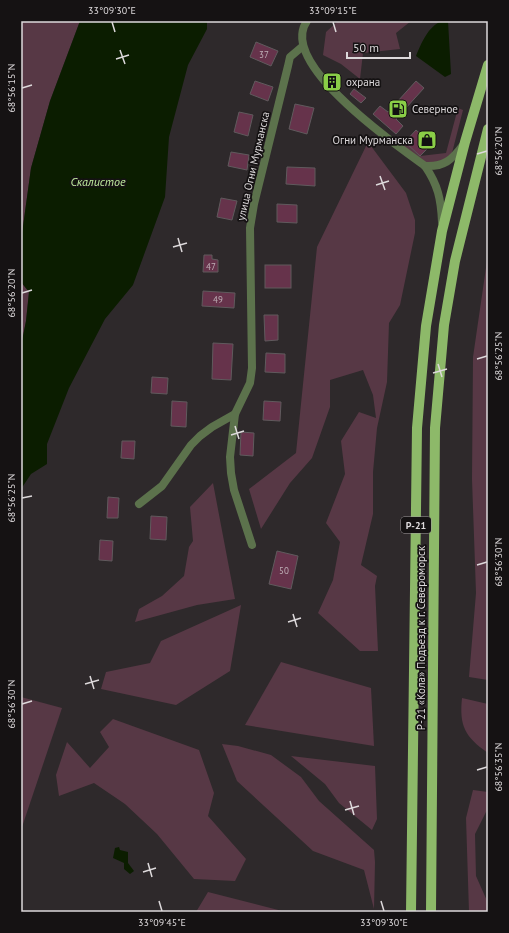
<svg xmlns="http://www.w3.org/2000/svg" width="509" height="933" viewBox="0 0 509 933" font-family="'PT Sans',sans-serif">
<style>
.green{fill:#573845}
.water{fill:#0b1d00}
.building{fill:#66334b;stroke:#605a5d}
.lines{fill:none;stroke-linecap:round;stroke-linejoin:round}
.street{stroke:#5c724c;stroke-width:8}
.primary{stroke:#8db969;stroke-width:10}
.ticks{fill:none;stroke:#ddd9db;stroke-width:1.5}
.labels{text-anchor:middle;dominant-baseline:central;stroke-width:3.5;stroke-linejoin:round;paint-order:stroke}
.number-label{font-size:9px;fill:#bfb0b7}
.shield{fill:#151213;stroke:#a19d9f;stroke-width:1}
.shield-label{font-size:10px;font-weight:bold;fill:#ddd9db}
.poi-label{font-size:11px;fill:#ddd9db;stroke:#151213;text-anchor:start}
.street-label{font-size:11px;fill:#ddd9db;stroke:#151213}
.water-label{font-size:12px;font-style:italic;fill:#bfea9e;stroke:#151213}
.neatline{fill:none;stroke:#ddd9db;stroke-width:1.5}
.ticks-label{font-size:10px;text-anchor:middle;fill:#ddd9db}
</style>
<rect width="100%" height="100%" fill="#2e292b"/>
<g class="green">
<polygon points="21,21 80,21 50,101 31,168 21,241"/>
<polygon points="338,21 411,21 396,33 400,49 363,53 360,79 341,64 323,55 326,32"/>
<polygon points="458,108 463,110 452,153 446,159 428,164 402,145 405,142 420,156 446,153"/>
<polygon points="368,142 406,193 415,220 415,233 400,305 389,323 387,382 377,428 373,472 373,514 361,565 377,576 375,586 378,651 360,651 318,613 333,580 340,542 326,523 345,474 341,441 359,412 376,418 373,395 363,370 330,380 330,407 312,458 290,483 261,529 249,489 296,453 317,247"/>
<polygon points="488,254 488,680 469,677 476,593 472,479 473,357"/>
<polygon points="21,282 29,292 26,321 21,346"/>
<polygon points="213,483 235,599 197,605 135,622 139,609 162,596 184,576 189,547 193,541 190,507"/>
<polygon points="241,605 230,671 176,705 101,689 106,672 150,663 161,641"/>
<polygon points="281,662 371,688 374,746 245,725"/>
<polygon points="21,697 62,708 21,830"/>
<path d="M462 698 488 704V753C465 737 459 726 462 698Z"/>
<polygon points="113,719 199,750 214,793 208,816 246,859 235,881 194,879 157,834 125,804 94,783 59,796 56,775 67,742 90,768 109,747 100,732"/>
<polygon points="222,744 238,746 271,755 301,777 319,801 374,850 375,862 374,909 364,870 313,851 237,781"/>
<polygon points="291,756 375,766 377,819 372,830 339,803 325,784"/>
<polygon points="473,790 488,792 488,808 475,834 476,876 488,903 488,912 469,912 466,818"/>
<polygon points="208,892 286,912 287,912 196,912"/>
</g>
<g class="water">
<polygon points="80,21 207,21 207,29 188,65 169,137 165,197 133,285 105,319 69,388 47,444 47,464 31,474 21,489 21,346 26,321 29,292 21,282 21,241 31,168 50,101"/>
<path d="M442 21H448L451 74 445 77 416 56C421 44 428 26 442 21Z"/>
<polygon points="119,847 120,850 128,852 128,863 134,871 130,874 124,869 124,863 113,858 115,848"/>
</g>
<g class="building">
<polygon points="256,42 278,51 271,66 250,57"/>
<polygon points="331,78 337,82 334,87 328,82"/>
<polygon points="255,81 273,87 268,101 250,94"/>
<polygon points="416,81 424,88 396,119 403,126 396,134 373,114 380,106 388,112"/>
<polygon points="354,89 366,98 361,103 350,94"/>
<polygon points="295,104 314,108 307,134 289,129"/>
<polygon points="239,112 253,115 248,136 234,132"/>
<polygon points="416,130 432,144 420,156 405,142"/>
<polygon points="231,152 249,155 247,170 228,166"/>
<polygon points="287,167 315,168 315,186 286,184"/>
<polygon points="221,198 237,201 232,220 217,217"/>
<polygon points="277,204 297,205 297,223 277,222"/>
<polygon points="204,255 212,255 212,259 218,260 218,272 203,272"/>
<rect x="265" y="265" width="26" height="23"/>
<polygon points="203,291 235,293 234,308 202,306"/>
<polygon points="264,315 278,315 278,340 265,341"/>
<polygon points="213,343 233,344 231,380 212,379"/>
<polygon points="266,353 285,354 285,373 265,372"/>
<polygon points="152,377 168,378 167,394 151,393"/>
<polygon points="172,401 187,402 186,427 171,426"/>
<polygon points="264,401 281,402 280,421 263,420"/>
<polygon points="241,432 254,433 253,456 240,455"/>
<polygon points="122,441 135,441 134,459 121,458"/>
<polygon points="108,497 119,498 118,518 107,518"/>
<polygon points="151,516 167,517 166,540 150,539"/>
<polygon points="100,540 113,541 112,561 99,560"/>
<polygon points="277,551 298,556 291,589 269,584"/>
</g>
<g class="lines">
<g class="street">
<path d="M307 21C277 63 396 145 425 166 438 185 441 199 442 222"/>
<path d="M425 166C444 167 452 160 463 145"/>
<polyline points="139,504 162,486 191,445 200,436 212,427 235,414"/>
<polyline points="252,545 234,490 231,473 230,457 235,414 250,383 252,368 250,228 254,204 288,66 290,57 303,46"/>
</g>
<g class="primary">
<polyline points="411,912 417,428 426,326 442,231 465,142 488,65"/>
<polyline points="431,912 435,428 444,325 455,261 488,129"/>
</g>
</g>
<path class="ticks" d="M112 22 115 32M333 22 336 32M120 50 125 64M116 59 129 55M22 88 32 85M477 154 487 151M380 176 385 190M376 185 389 181M178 238 182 252M173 247 187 243M22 293 32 290M477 359 487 356M438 364 442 377M433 373 447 369M235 426 239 439M231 435 244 431M22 498 32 496M477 565 487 562M293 614 297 627M288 622 301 618M90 676 94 689M85 684 99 680M22 704 32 701M477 770 487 767M350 801 354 815M345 810 359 806M148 863 152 877M143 872 156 868M159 901 162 911M381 901 384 911"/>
<defs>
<g id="building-square" transform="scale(1)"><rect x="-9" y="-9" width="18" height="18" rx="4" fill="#8ace47" stroke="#151213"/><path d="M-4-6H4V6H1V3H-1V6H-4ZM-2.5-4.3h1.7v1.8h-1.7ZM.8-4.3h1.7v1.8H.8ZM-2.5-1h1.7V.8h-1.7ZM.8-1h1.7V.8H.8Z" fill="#111"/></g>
<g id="fuel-square" transform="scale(1)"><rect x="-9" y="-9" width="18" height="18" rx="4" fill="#8ace47" stroke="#151213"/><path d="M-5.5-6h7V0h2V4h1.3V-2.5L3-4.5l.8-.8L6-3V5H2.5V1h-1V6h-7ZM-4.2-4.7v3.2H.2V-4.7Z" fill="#111"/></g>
<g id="shop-square" transform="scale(1)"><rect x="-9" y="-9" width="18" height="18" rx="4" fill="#8ace47" stroke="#151213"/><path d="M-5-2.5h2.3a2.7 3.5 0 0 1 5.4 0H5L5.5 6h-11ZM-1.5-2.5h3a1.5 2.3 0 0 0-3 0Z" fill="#111"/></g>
</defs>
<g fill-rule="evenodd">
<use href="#building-square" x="332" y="82"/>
<use href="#fuel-square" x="398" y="109"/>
<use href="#shop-square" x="427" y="140"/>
</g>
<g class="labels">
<g class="number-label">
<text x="264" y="54">37</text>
<text x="211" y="266">47</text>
<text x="218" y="299">49</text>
<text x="284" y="570">50</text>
</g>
<rect class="shield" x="401" y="517" width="30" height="16" rx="3"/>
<g class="shield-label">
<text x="416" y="525">Р-21</text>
</g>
<g class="poi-label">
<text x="346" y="82">охрана</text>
<text x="412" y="109">Северное</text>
<text x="413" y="140" text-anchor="end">Огни Мурманска</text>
</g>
<g class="street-label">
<text transform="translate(253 166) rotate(-77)">улица Огни Мурманска</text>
<text transform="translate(421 638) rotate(-90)">Р-21 «Кола» Подъезд к г. Североморск</text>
</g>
<g class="water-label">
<text x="98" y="181">Скалистое</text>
</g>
</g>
<rect width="509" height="933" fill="none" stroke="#151213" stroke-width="44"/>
<path d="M347 52v6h63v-6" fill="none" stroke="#ddd9db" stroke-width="2"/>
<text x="353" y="52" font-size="12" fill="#ddd9db" stroke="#151213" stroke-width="3" paint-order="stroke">50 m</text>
<rect x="22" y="22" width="465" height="889" class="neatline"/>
<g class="ticks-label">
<text x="112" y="14">33°09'30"E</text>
<text x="333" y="14">33°09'15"E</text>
<text transform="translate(11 88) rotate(-90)" y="4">68°56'15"N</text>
<text transform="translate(498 151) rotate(-90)" y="4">68°56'20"N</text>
<text transform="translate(11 293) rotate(-90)" y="4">68°56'20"N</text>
<text transform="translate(498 356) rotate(-90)" y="4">68°56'25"N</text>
<text transform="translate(11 498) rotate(-90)" y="4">68°56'25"N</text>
<text transform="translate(498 562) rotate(-90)" y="4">68°56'30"N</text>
<text transform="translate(11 704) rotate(-90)" y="4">68°56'30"N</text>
<text transform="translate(498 767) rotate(-90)" y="4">68°56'35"N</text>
<text x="162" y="926">33°09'45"E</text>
<text x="384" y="926">33°09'30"E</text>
</g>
</svg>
